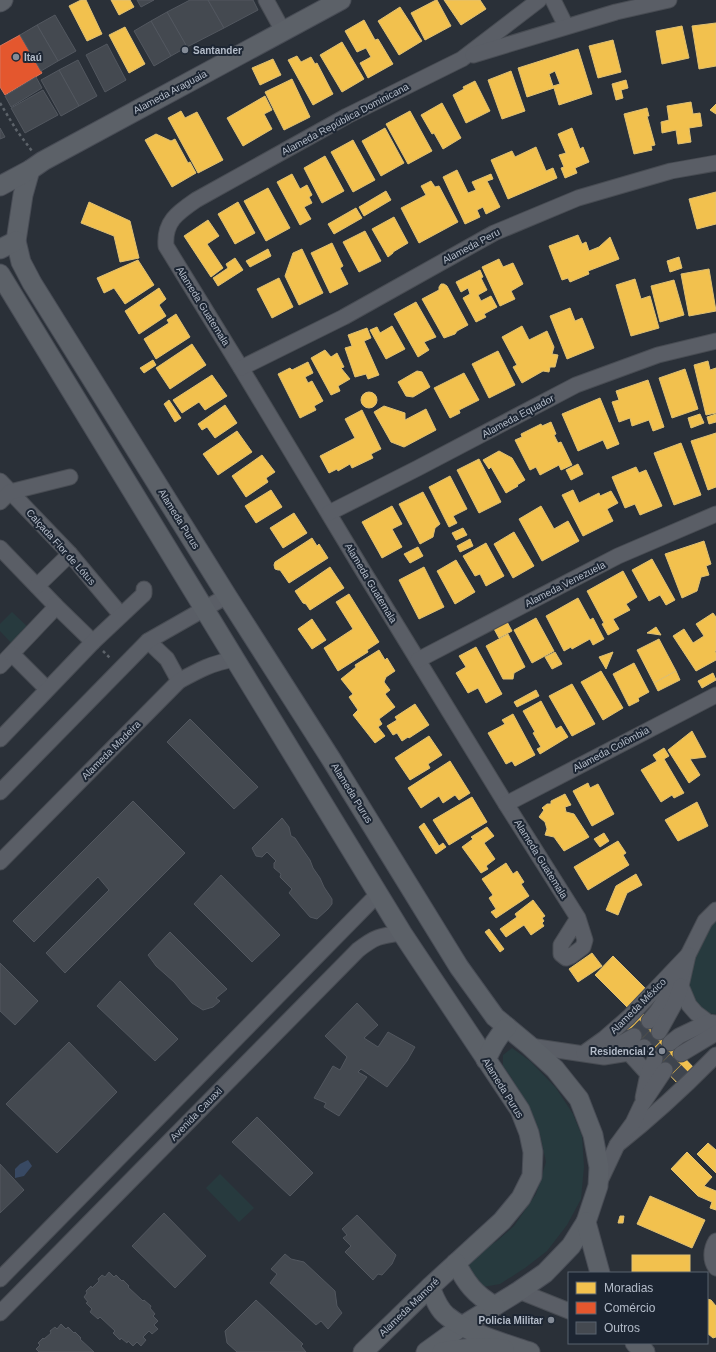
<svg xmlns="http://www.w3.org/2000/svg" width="716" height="1352" viewBox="0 0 716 1352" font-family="Arial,sans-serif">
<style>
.green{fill:#273a3e}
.water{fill:#384963}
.homes{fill:#f2c14e;stroke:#dfc073;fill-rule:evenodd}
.shops{fill:#e4572e;stroke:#d6755c}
.building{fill:#444950;stroke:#52575f}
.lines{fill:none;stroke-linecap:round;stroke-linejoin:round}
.minor-tunnel{stroke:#3f454e;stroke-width:15;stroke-dasharray:15 8;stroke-linecap:butt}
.minor-casing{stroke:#484c53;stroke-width:17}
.major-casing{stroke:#484c55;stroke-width:21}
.path{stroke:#5d636a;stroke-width:2.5;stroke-dasharray:3 3;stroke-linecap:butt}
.minor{stroke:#5a5e66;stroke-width:15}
.major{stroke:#5c6168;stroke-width:19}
.poi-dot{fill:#848b96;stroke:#1d2633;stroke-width:1.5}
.labels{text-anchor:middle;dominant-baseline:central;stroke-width:4;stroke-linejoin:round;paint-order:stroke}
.poi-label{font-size:10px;font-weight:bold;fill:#b4bcc9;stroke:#1d2633;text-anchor:start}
.street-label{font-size:10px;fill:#b4bcc9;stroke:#1d2633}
</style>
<rect width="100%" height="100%" fill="#2a3038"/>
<g class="green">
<polygon points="12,612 32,631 15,647 0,631 0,624"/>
<polygon points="716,919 716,1014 705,1013 696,1006 688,983 693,956 713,922"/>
<polygon points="512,1048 530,1061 556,1088 573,1114 582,1136 584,1167 581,1199 567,1225 547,1251 525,1268 500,1284 483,1287 468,1270 470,1262 476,1254 497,1241 514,1226 536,1194 546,1162 539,1130 511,1077 503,1066 503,1055"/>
<polygon points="220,1174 254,1208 239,1222 206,1188"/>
</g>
<polygon class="water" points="28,1160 32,1166 24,1176 15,1178 15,1169 20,1164"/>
<g class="homes">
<polygon points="81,0 86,0 102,34 87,41 69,6"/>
<polygon points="111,0 130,0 134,7 119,15"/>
<polygon points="436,0 437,0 451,26 425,40 411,13"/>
<polygon points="444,0 480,0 486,9 461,25"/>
<polygon points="400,7 422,41 399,55 378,21"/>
<polygon points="364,20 375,40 378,39 393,64 368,78 360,63 371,57 366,48 357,52 345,31"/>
<polygon points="716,23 716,66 699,69 692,26"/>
<polygon points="682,26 689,58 662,64 656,31"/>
<polygon points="125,27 145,64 129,73 109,35"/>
<polygon points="613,40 621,72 598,78 589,46"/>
<polygon points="342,42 364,79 342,92 320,55"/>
<path d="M578 49 592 94 559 105 554 88 527 97 518 68ZM555 71 560 84 553 86 549 74Z"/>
<polygon points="297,56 301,62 311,57 315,64 317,63 333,94 313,105 288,60"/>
<polygon points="273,59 281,75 260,85 252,68"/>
<polygon points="511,71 525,111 502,119 488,80"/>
<polygon points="292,79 310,117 284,130 265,92"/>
<polygon points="626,80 628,88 621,90 623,98 616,100 612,84"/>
<polygon points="475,81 490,111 466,123 453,95 464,89 463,87"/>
<polygon points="265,96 272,110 264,114 272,129 243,146 227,118"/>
<polygon points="691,102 693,114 700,113 702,126 689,128 691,142 678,144 676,130 662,133 661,122 669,120 667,106"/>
<polygon points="442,103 461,138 443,149 434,133 432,134 421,115"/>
<polygon points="716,104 716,114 710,110"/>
<polygon points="647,108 649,116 647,116 655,145 651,146 652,150 634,154 624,114"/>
<polygon points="181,111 185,118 197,112 223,160 198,173 168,118"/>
<polygon points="410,111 432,151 408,164 386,124"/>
<polygon points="385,128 404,163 381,176 362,141"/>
<polygon points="572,128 580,149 583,147 589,162 575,168 577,173 565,178 561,168 564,167 559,155 566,153 558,134"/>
<polygon points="156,134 171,141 175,139 188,163 190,162 196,173 172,187 145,140"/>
<polygon points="353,140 375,180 353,192 331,152"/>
<polygon points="536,147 546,171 553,168 557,178 508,199 491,160 512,151 515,157"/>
<polygon points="325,156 344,191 322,203 304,168"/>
<polygon points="457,170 468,193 476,190 472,182 491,174 493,179 487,181 500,207 486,214 483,207 477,210 480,217 465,224 443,177"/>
<polygon points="292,174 300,189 307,185 312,195 309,197 312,203 304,207 311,219 300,225 277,182"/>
<polygon points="431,181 435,187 439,186 458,222 419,243 401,208 426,195 421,186"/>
<polygon points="268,188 290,228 266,241 244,201"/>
<polygon points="386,191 391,200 364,216 359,207"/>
<polygon points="716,192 716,224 697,229 689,199"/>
<polygon points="89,202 130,221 139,258 120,262 114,236 81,223"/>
<polygon points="238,202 255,233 235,244 218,214"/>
<polygon points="356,208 362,218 334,234 328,224"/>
<polygon points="394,217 408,243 393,252 393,253 388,257 372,229"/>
<polygon points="208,220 219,236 207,244 223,268 211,277 184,236"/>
<polygon points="365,231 381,261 359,272 343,242"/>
<polygon points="578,235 582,244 586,242 589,251 599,247 610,237 619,259 588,271 589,274 570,282 568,278 562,280 549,246"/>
<polygon points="332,243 343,266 340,268 348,284 330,293 311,253"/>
<polygon points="268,249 271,256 250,267 246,261"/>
<polygon points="302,249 323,293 299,305 285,276 293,253"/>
<polygon points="679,257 682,268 670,272 667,261"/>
<polygon points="235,258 243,270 218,286 213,278 228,268 226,264"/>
<polygon points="499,259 503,267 513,263 523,284 511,291 515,299 500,306 482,267"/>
<polygon points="138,260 154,285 125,304 114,288 104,293 97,278"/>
<polygon points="709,269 716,311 689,316 681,274"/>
<polygon points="480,270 483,277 481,278 487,290 478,295 481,301 491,296 497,307 484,314 486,317 476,322 463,298 470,294 468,288 461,292 456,282"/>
<polygon points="279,278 293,307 272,318 257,289"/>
<polygon points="635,279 641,299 650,296 659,328 631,336 616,285"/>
<polygon points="674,280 684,315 660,322 651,286"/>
<polygon points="441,284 444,284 447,286 468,325 457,331 455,334 444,338 422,299 439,290 439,287"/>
<polygon points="159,288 166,299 159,305 166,316 139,334 125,311"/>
<polygon points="416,302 436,337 424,342 429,350 418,357 394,314"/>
<polygon points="570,308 575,321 582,318 594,348 567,359 550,316"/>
<polygon points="176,314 190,337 156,359 144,339 169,323 167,320"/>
<polygon points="392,326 405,349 386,359 370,330 377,327 380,333"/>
<polygon points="522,326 529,340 547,331 554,347 552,354 558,355 555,367 550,367 549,372 543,371 522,383 513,367 517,365 502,337"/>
<polygon points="367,328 371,338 364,341 379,375 368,379 366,374 355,377 345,348 352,346 348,335"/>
<polygon points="192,344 206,365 170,389 156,368"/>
<polygon points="325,350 331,357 337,353 344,367 341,368 350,379 338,386 340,391 331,395 311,358"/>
<polygon points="498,351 515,385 489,398 472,364"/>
<polygon points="153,360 156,365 144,373 140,368"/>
<polygon points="708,361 710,370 716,368 716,413 706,415 694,365"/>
<polygon points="308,362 313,373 305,377 308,383 312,381 323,401 314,406 316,410 300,418 278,374 290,368 292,370"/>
<polygon points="685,369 698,409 672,418 659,378"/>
<polygon points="417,371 422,372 430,387 413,397 406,396 398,382"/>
<polygon points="464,373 479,400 459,410 460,413 450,418 434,388"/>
<polygon points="212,375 227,396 205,410 199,402 182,413 173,400"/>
<polygon points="648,380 664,427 653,431 649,420 632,426 630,418 619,422 612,402 619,400 616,391"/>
<circle cx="369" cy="400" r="8"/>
<polygon points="600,398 619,444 607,449 603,440 578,451 562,414"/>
<polygon points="169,400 181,418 175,422 164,404"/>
<polygon points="225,405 237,423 215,438 207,427 202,430 198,424"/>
<polygon points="384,406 405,413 405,420 426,409 436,430 404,447 391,442 374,412"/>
<polygon points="362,410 381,449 371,454 373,458 352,468 350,464 338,471 337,469 329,473 320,456 355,438 345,419"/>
<polygon points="700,414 704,423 691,428 688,418"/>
<polygon points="716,414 716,422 709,424 707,417"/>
<polygon points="551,422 556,434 554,435 558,443 561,442 572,465 561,470 559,465 540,475 536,467 530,470 515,440 522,437 521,434 541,424 542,426"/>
<polygon points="237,431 252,452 218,475 203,454"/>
<polygon points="716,433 716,487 708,490 691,441"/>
<polygon points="681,443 701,495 674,505 654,453"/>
<polygon points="499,451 512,458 525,480 517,485 518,486 506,493 491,467 489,469 483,460"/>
<polygon points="262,455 275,472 266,478 268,482 246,497 232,476"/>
<polygon points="479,459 501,502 479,513 457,470"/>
<polygon points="578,464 583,474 571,480 566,470"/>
<polygon points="636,467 639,473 646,470 662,506 640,515 635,504 625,508 612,477"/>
<polygon points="450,476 467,509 453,516 457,523 449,527 429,487"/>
<polygon points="271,490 282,507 256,523 245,506"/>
<polygon points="573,490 579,503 599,493 600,496 611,491 618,503 607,509 613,521 583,536 562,495"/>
<polygon points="423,492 440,524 435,528 433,537 420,544 399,504"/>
<polygon points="392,506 402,524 392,529 402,547 382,558 362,522"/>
<polygon points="541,506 554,529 568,521 579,541 542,561 519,519"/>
<polygon points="294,513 307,533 283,548 270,528"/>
<polygon points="463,528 467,535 456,540 452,533"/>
<polygon points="514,532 534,566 513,578 494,544"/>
<polygon points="312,538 317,546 319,544 328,558 289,583 280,570 278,570 275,569 274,565 275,562"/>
<polygon points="470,539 473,546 460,552 457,546"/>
<polygon points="704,541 711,564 706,566 709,575 701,577 697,591 682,598 665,554"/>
<polygon points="486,543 504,576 486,586 480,574 475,576 463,556"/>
<polygon points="418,547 423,556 410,563 404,554"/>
<polygon points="652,559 675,600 666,605 660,595 649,601 632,570"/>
<polygon points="456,560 475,592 455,604 437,571"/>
<polygon points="330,567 344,588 310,610 306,604 303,603 295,591"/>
<polygon points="424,567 444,607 419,619 399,580"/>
<polygon points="623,571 637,597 626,604 630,610 613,619 619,629 608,635 602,624 604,623 587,591"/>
<polygon points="349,594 379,642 367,650 368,652 338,671 324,648 353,629 336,602"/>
<polygon points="578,598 590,620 593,618 604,639 593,645 590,639 572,649 571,647 564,651 546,616"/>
<polygon points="713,613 716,617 716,650 715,651 716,653 716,660 696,671 673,636 684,629 693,643 704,636 696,624"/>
<polygon points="536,618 554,651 532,663 514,630"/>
<polygon points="312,619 326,640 312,649 298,629"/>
<polygon points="506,620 512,631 499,638 493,627"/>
<polygon points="656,627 661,635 647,633"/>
<polygon points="508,634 525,667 514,673 513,679 503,679 486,646"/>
<polygon points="659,639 676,671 654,683 637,650"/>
<polygon points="476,647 502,694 486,703 478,688 468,693 456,673 466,667 459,656"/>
<polygon points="379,650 385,660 387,658 395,671 386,677 384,682 390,690 385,694 395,707 379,719 382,724 378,727 385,736 375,743 353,715 358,710 349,697 353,694 341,679 356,667 355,665"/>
<polygon points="555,652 562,664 552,669 545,657"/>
<polygon points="613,652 606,669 599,657"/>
<polygon points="634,663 649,692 638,698 639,701 629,706 613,674"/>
<polygon points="601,671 623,708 603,720 581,682"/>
<polygon points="676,671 680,680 658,691 654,683"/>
<polygon points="713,673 716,680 702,688 698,681"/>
<polygon points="572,684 595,724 572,736 549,696"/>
<polygon points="536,690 539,696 517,707 514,702"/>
<polygon points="541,701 556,729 561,726 568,737 540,754 537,749 541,747 533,733 535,732 523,711"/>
<polygon points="415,704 429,725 409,738 408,737 402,741 397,733 393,735 387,726 397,720 395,717"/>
<polygon points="513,714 535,755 515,766 512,761 506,764 488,733 505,724 502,720"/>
<polygon points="692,731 706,757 690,759 700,775 689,783 668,750"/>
<polygon points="429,736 442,755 428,764 430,768 410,780 395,758"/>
<polygon points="664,748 669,756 664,759 684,793 674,798 672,795 661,802 641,770 657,761 653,755"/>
<polygon points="450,761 470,793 459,800 455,795 443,803 439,796 421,808 408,788"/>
<polygon points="588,783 590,788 598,784 614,814 592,826 573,791"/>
<polygon points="565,794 571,805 565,807 566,812 574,814 589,837 564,851 554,837 545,835 547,829 545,822 539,817 544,810 542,808 547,804 551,804 551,801"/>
<polygon points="472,797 487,822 449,845 433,820"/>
<polygon points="697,802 708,826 678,841 665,820"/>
<polygon points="424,823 439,846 443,843 446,847 436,854 419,827"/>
<polygon points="487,827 494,836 484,843 495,859 486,866 488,869 481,873 462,847 473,839 471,837"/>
<polygon points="604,833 609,841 600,847 594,839"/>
<polygon points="618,841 626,853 623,855 629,865 588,890 574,867"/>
<polygon points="506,863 513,874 517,871 524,882 521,884 529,896 496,918 491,912 496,909 489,898 493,895 482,879"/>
<polygon points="636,874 642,885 627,893 618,915 606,910 616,886"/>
<polygon points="533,900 545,916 542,918 544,921 542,923 544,926 531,935 524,925 506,937 500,929 517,917 515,914"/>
<polygon points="489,929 504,949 500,952 485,932"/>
<polygon points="592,953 602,966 578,982 569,969"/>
<polygon points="613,956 649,992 630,1010 595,975"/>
<polygon points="642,1013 694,1068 678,1084 626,1028"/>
<polygon points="708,1143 716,1150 716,1173 697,1154"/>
<polygon points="687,1152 712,1177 704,1186 716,1191 716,1210 710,1208 712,1202 698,1196 671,1169"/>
<polygon points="650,1196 705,1220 692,1248 637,1224"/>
<polygon points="620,1216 624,1216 623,1223 618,1223"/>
<rect x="632" y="1255" width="58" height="18"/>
<polygon points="707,1299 711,1300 716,1306 716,1337 713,1338 707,1333"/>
</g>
<polygon class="shops" points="20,35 42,73 5,95 0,87 0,46"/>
<g class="building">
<polygon points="137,0 154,0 141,7"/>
<polygon points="190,0 208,0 224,28 187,47 167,12"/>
<polygon points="208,0 253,0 258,10 224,28"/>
<polygon points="167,12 187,47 171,56 151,21"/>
<polygon points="55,15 76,51 58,61 37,25"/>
<polygon points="151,21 171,56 154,66 134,31"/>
<polygon points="37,25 58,61 41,71 20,35"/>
<polygon points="107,44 126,80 105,92 86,55"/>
<polygon points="78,60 97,96 79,106 59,70"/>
<polygon points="59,70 79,106 61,116 41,80"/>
<polygon points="36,77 42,88 11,107 5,96"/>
<polygon points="43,90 58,115 25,133 11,108"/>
<polygon points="0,128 5,137 0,139"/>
<polygon points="190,719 258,787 234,809 167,742"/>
<polygon points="133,801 185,853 65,973 46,953 109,890 98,877 34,942 13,921"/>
<polygon points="282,818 289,827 291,836 295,838 303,850 310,860 313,868 320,878 324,887 332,899 332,904 328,909 317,919 310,917 289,893 292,889 280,877 281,874 274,868 274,863 276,861 267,852 262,857 256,856 252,848"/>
<polygon points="221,875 280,935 252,962 194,904"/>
<polygon points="170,932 227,989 216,998 220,1001 213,1007 203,1010 192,1003 174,982 156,966 148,955"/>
<polygon points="0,963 38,1001 15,1025 0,1011"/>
<polygon points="120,981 178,1039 155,1061 97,1006"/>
<polygon points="357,1003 378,1025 364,1038 378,1047 388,1032 415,1047 407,1061 387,1087 361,1069 358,1072 367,1077 339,1116 324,1107 326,1103 314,1098 333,1066 340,1070 347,1057 325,1036"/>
<polygon points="69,1042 117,1092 57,1153 6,1104"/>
<polygon points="257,1117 313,1173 290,1196 232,1142"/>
<polygon points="0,1164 24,1190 0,1213"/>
<polygon points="164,1213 206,1256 175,1288 132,1246"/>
<polygon points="357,1215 396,1255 392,1264 382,1275 378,1274 373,1280 345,1252 351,1246 343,1238 347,1235 342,1229"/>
<polygon points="285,1254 291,1259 304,1262 335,1291 337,1306 342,1313 328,1329 321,1321 316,1325 270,1283 277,1274 271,1269"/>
<polygon points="109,1272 114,1277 116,1275 122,1281 123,1280 129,1286 128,1287 143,1301 144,1300 151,1306 150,1308 155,1314 153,1316 158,1321 154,1325 158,1329 152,1334 149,1331 143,1337 146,1340 141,1346 137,1342 133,1346 128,1341 127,1343 121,1338 120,1340 113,1333 115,1331 100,1317 98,1319 90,1312 92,1309 86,1303 88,1302 84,1297 87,1293 86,1291 91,1286 92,1288 99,1281 98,1279 102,1275 105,1277"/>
<polygon points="256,1300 303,1344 301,1346 306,1352 237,1352 227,1343 225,1331"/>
<polygon points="61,1324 66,1329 68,1327 74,1333 75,1332 81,1338 80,1339 94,1352 39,1352 36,1349 40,1345 38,1343 43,1338 44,1339 51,1333 50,1331 55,1327 57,1329"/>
</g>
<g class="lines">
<g class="minor-tunnel">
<polyline points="634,1036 649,1021"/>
<polyline points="644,1047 659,1032"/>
<polyline points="655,1059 670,1043"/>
<polyline points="665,1070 681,1054"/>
<polyline points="676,1081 691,1066"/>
</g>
<g class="minor-casing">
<g id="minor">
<polyline points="266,0 283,31"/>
<path d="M539 0 462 59 347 116 196 200C177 213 164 222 166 246L241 368 362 569 506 804 578 918 585 940 583 947 571 956 566 958 561 954V945L578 918"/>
<polyline points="553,0 566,26"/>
<polyline points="473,55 616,12 669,0"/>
<polyline points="241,368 344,317 494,233 578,198 671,171 716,163"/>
<polyline points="0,481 70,554 121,615"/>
<polyline points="0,502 10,492 70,477"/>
<polyline points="329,513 418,468 576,385 658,355 716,341"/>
<polyline points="0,548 55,605 55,608 0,666"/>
<polyline points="37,586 70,554"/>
<polyline points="55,605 93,642"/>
<polyline points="148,641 167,659 179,681"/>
<polyline points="12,654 47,689"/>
<polyline points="418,660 618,556 716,514"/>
<polyline points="0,739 93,642 144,594 144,589"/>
<polyline points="0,792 148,641 227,596"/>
<polyline points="506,804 716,695"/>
<path d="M0 862 179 681C199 670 212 663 235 659"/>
<polyline points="716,910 705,921 688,955 681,986 689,1005 696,1013 708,1022 716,1023"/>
<polyline points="649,1021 656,1013 682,973"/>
<polyline points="659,1032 675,1003 681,986"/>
<polyline points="670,1043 679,1036 708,1022"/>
<polyline points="530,1046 604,1057 629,1053 644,1047"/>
<polyline points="584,1053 605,1038 629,1017 688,955"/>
<polyline points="603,1053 634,1036"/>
<polyline points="629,1053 648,1074"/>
<polyline points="681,1054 716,1033"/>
<polyline points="643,1098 648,1074 655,1059"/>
<path d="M617 1145C652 1117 685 1087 716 1055"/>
<polyline points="600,1181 617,1145 633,1123 641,1106 665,1070"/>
<path d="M716 1241C711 1249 710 1260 716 1268"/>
<polyline points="0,1279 378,894"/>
<polyline points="519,1291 569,1311"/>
<path d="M0 1313 358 950C376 936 380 936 402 933"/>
</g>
</g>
<g class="major-casing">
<g id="major">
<polyline points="0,2 3,0"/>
<polyline points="30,170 23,195 16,241 21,262 32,283 227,596 331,759 459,967 495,1017 530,1046 555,1069 579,1099 593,1135 599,1167 598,1186 586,1222 571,1246 545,1273 519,1291 462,1326 426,1352"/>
<polyline points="0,186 30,170 43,161 341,0"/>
<polyline points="0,249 16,241"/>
<polyline points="0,274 402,933 520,1110 529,1133 533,1152 532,1176 521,1198 502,1221 430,1287 363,1352"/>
<path d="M486 1060C492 1047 497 1037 507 1027"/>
<polyline points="586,1222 600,1273"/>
<path d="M456 1263C466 1283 475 1295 495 1306"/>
<path d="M430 1287C434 1297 438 1309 447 1316 469 1334 503 1343 530 1352"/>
<polyline points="635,1343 645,1352"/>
<path d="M442 1352C462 1348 482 1346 504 1349"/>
</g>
</g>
<g class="path">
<polyline points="0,103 17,131 32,151"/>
<polyline points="103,651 111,659"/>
</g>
<use href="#minor" class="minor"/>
<use href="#major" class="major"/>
</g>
<g class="poi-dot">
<circle cx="185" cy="50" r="4"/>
<circle cx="16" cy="57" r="4"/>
<circle cx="662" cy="1051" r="4"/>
<circle cx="551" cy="1320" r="4"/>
</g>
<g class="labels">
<g class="poi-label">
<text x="193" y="50">Santander</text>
<text x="24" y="57">Itaú</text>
<text x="654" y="1051" text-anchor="end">Residencial 2</text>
<text x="543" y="1320" text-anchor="end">Policia Militar</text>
</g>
<g class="street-label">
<text transform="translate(170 92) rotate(-28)">Alameda Araguaia</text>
<text transform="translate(345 119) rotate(-28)">Alameda República Dominicana</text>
<text transform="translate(471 246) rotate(-28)">Alameda Peru</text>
<text transform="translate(203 306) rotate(58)">Alameda Guatemala</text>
<text transform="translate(518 416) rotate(-28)">Alameda Equador</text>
<text transform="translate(179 519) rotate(58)">Alameda Purus</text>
<text transform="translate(61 547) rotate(48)">Calçada Flor de Lótus</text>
<text transform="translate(371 583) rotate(59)">Alameda Guatemala</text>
<text transform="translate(565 584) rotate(-27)">Alameda Venezuela</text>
<text transform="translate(611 749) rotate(-28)">Alameda Colômbia</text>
<text transform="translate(111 750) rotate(-45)">Alameda Madeira</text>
<text transform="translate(352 793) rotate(58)">Alameda Purus</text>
<text transform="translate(541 859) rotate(58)">Alameda Guatemala</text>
<text transform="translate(638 1006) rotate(-45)">Alameda México</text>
<text transform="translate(503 1088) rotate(58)">Alameda Purus</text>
<text transform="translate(196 1114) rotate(-46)">Avenida Cauaxi</text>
<text transform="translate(409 1307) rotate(-44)">Alameda Mamoré</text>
</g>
</g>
<rect x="568" y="1272" width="140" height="72" fill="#1d2633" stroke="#59626f"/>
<rect x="576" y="1282" width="20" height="12" fill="#f2c14e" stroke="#59626f"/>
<text x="604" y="1292" font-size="12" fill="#b4bcc9">Moradias</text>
<rect x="576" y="1302" width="20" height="12" fill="#e4572e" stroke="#59626f"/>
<text x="604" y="1312" font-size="12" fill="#b4bcc9">Comércio</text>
<rect x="576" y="1322" width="20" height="12" fill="#444950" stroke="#59626f"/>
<text x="604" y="1332" font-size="12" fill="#b4bcc9">Outros</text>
</svg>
